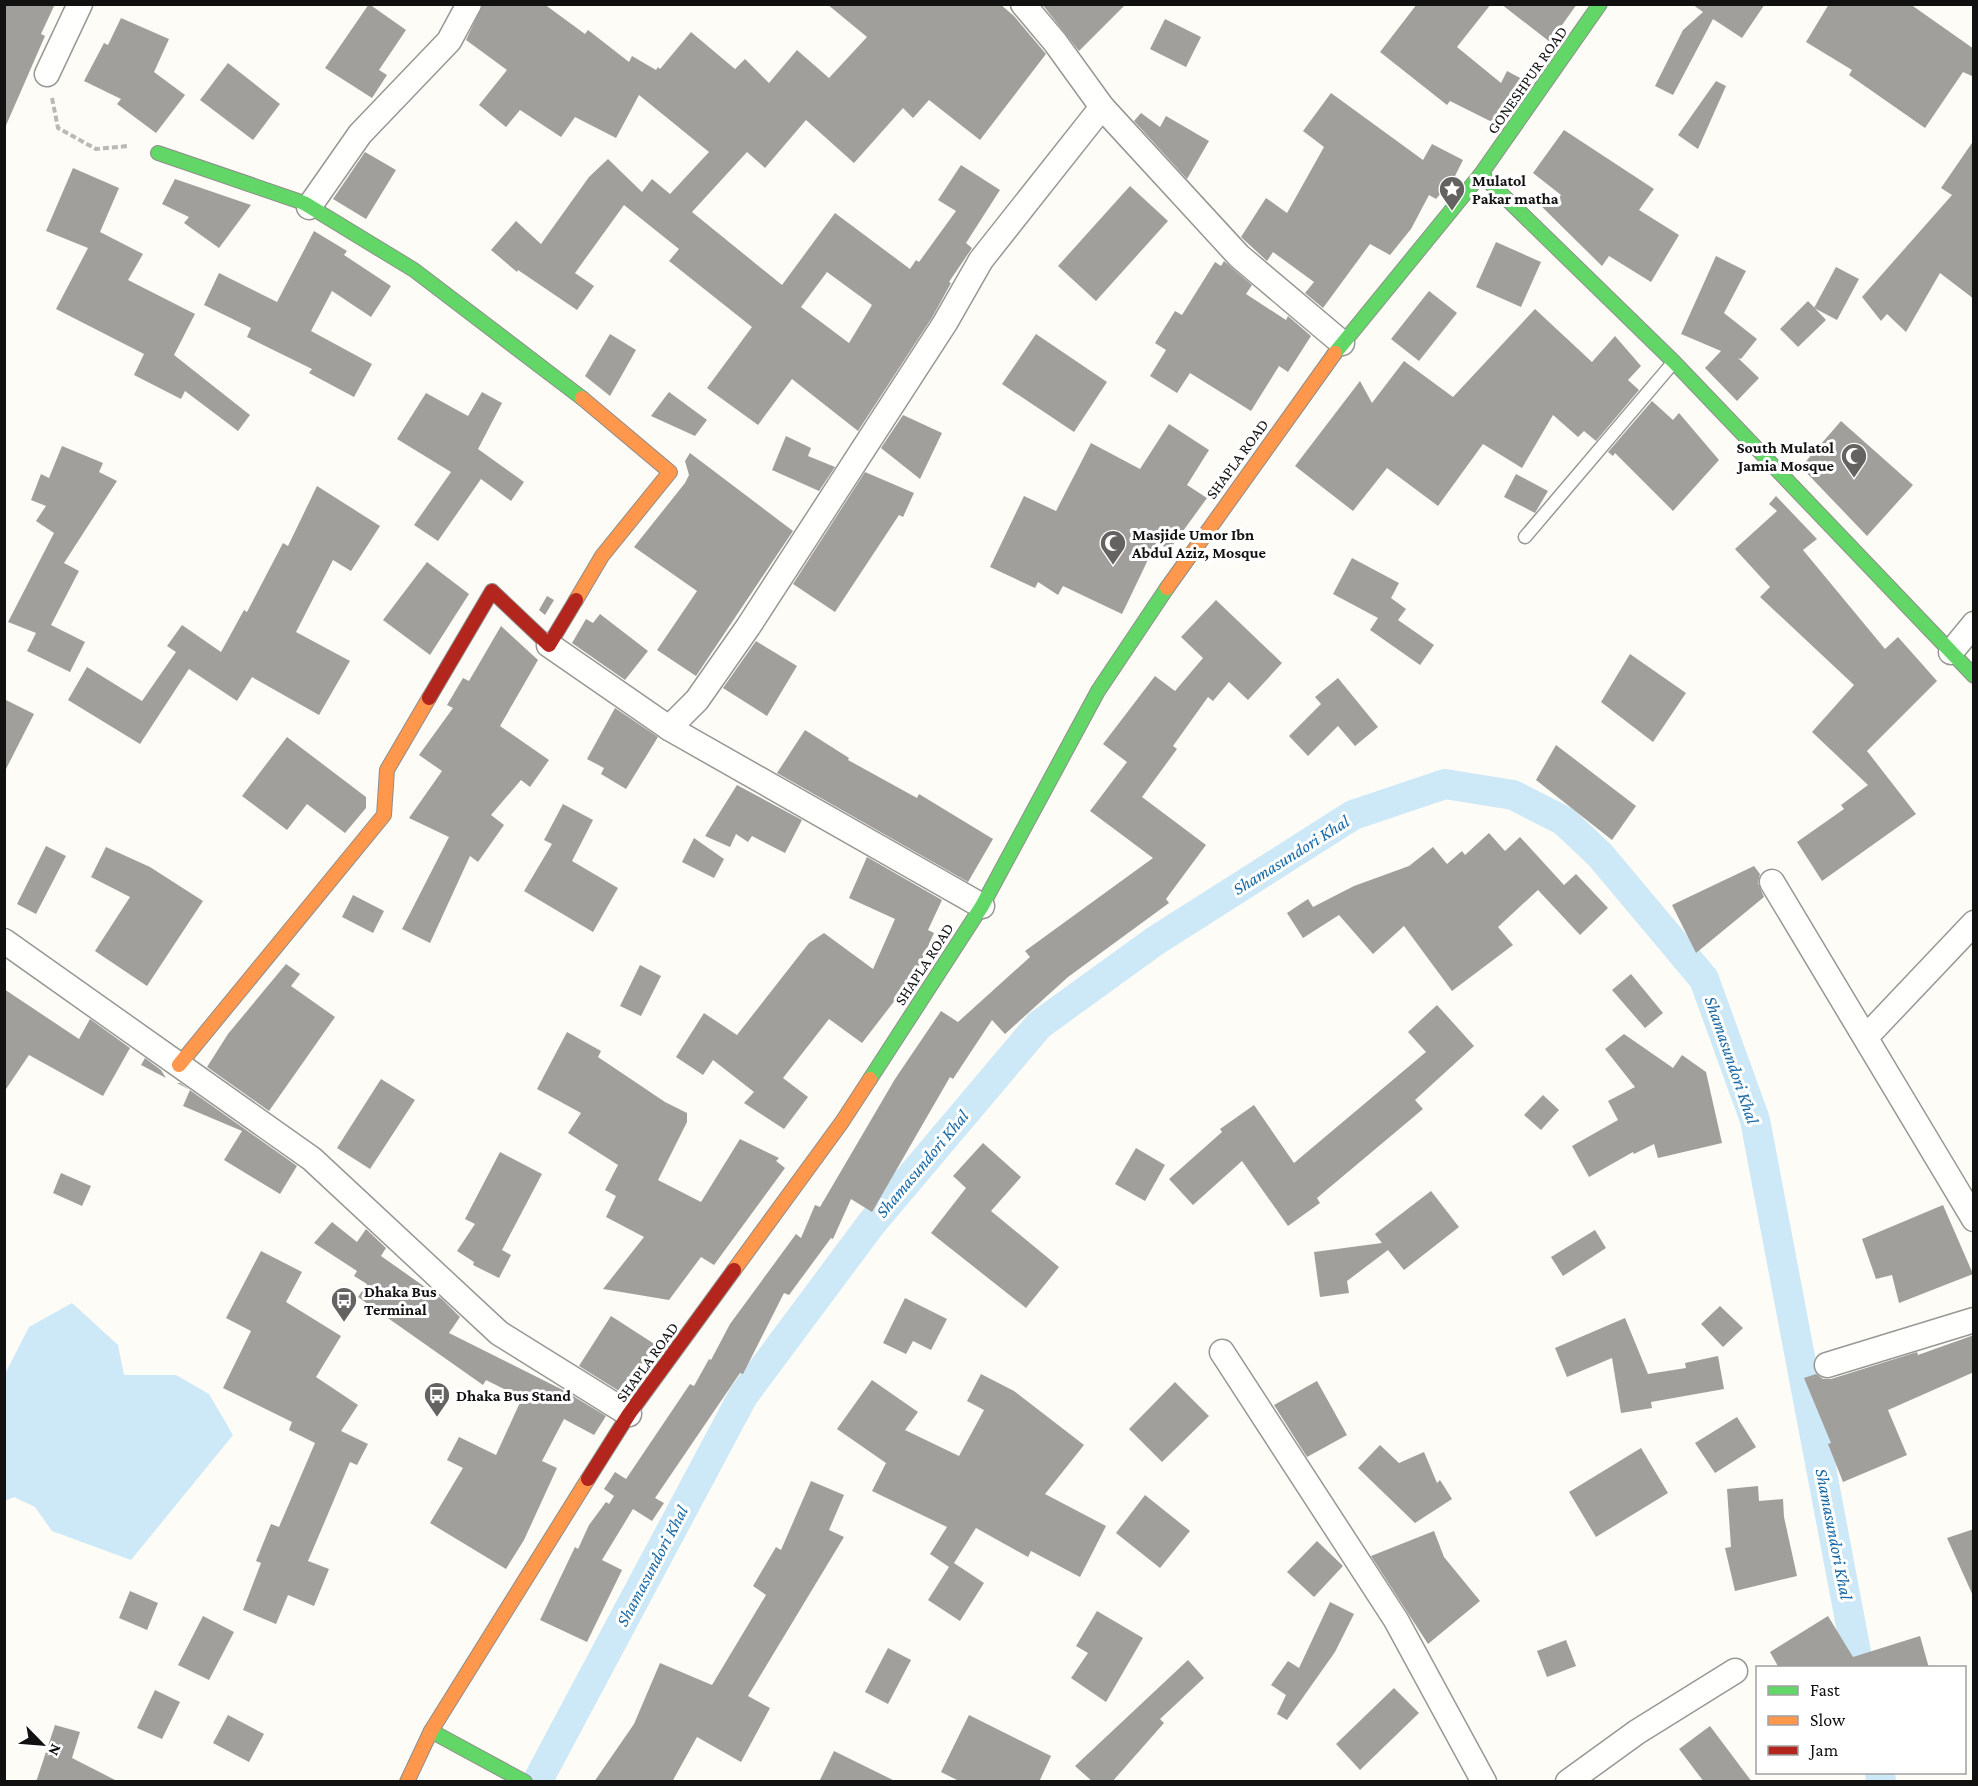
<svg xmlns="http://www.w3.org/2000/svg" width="1978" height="1786" viewBox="0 0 1978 1786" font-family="'Crimson Pro',serif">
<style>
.water{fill:#cde8f7}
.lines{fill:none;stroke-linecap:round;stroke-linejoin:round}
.canal{stroke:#cde8f7;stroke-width:30}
.building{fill:#a19f9c;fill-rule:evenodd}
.lane-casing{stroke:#979795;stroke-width:15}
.street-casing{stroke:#979795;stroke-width:27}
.fast-casing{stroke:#8e8d8b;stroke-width:16}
.slow-casing{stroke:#8e8d8b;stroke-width:16}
.jam-casing{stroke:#8e8d8b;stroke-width:16}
.path{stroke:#b9b9b8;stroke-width:4;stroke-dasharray:6 3;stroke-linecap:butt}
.lane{stroke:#fffffe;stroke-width:12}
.street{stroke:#fffffe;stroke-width:24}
.fast{stroke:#63d668;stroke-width:14}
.slow{stroke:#ff974d;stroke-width:14}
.jam{stroke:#b3261e;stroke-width:14}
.labels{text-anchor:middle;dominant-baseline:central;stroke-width:6;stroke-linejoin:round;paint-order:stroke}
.street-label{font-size:16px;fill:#111;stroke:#fff}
.poi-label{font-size:16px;font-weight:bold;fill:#111;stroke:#fff;text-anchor:start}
.water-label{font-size:18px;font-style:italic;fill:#1768a6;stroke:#fff}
</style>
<rect width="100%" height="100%" fill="#fdfcf7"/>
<polygon class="water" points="72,1303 118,1345 124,1375 176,1375 209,1394 233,1435 131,1560 52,1531 35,1507 14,1497 5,1501 5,1374 29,1327"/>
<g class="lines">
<g class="canal">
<polyline points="1880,1772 1881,1782"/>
<polyline points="537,1782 743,1396 871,1224 1039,1025 1155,941 1353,815 1445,784 1513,795 1564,821 1600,855 1704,979 1755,1120 1859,1668"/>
</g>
</g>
<g class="building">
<polygon points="4,4 55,4 41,34 45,36 4,130"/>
<polygon points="369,4 406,30 379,70 387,75 372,98 325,68"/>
<path d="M483 4H544L585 34 588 30 629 62 632 56 656 70 658 67 660 69 691 32 735 69 745 59 769 83 797 50 829 78 867 37 827 4H1000L1014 16 1046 54 980 140 929 100 913 118 903 108 854 163 806 120 765 168 747 152 692 212 782 285 835 213 910 269 916 260 919 262 956 211 938 200 961 165 1000 190 966 243 972 248 949 282 951 283 933 316 858 431 792 379 758 425 707 388 752 327 669 261 679 249 624 205 575 273 594 286 577 310 518 270 517 272 491 250 516 221 541 244 589 177 608 159 642 192 652 179 670 194 709 152 639 95 616 138 575 117 561 137 520 110 506 127 479 105 507 70 466 40ZM827 272 872 305 849 343 801 307Z"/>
<polygon points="1042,4 1126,4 1079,51"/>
<polygon points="1417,4 1491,4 1457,47 1501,83 1507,71 1524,80 1494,123 1450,101 1447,105 1380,52"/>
<polygon points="1501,4 1577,4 1550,42"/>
<polygon points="1692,4 1765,4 1742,38 1713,19 1673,95 1655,86 1683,30 1703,12"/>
<polygon points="1829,4 1910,4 1974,49 1974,77 1963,72 1925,128 1849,75 1852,70 1806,42"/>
<polygon points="121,18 169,39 154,72 185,95 156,133 117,104 121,99 84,81 104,43 108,45"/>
<polygon points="1165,19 1201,37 1186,67 1150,49"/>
<polygon points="228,63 280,104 253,140 200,100"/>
<polygon points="1716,81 1726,86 1698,149 1678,135"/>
<polygon points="1331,93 1423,160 1432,144 1463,160 1454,178 1436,199 1429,195 1411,229 1390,255 1370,244 1323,308 1305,293 1314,282 1273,252 1267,261 1241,237 1266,198 1287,213 1324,147 1303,131"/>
<polygon points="1141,113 1160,127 1166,116 1209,141 1187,179 1134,121"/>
<polygon points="1564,130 1654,189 1639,210 1679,235 1651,282 1609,256 1602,266 1530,195 1553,207 1561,195 1533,173"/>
<polygon points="1974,140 1974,299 1940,273 1906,332 1887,314 1881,321 1862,297 1952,195 1941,188"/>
<polygon points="365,152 396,170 366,219 333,199"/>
<polygon points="73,168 119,188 100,232 143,254 128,280 195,314 174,355 250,415 238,431 185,391 181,399 134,375 144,354 56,309 88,248 46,231"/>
<polygon points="175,179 251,205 219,248 184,223 189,217 162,204"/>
<polygon points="1130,186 1168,221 1096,301 1058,266"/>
<polygon points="314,231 347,251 344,255 391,286 371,317 332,291 311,331 372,364 354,397 309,373 312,369 247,337 251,328 204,305 219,273 277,302"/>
<polygon points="1496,242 1541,262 1521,307 1476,287"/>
<polygon points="1716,256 1746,271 1724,313 1757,339 1741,359 1738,358 1759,378 1737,401 1705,368 1721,351 1681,334"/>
<polygon points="1224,261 1252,285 1246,294 1286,320 1288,316 1311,336 1288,372 1279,366 1251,411 1190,373 1177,393 1150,376 1166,350 1155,343 1175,311 1182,315 1215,262 1221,266"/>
<polygon points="1836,267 1859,279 1837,320 1814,308"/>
<polygon points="1429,291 1457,313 1419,361 1391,339"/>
<polygon points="1808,301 1826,320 1798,347 1780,329"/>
<polygon points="1535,309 1592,362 1615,336 1641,366 1628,380 1639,390 1596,441 1584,431 1578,437 1553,415 1522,468 1483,444 1438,506 1387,468 1353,511 1295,466 1360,381 1372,403 1404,361 1453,397"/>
<polygon points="610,334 636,350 610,396 585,376"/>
<polygon points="1036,334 1107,382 1074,432 1002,384"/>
<polygon points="482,392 502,403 478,449 524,482 511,501 481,479 438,541 414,525 451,472 397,439 426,393 468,416"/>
<polygon points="669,392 707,420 695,436 651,416"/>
<polygon points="1652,401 1673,420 1679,413 1719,460 1673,511 1615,453 1613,456 1608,452"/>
<polygon points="903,415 942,433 920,479 881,448"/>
<polygon points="1841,421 1913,485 1867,536 1801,467"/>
<polygon points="1169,424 1209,450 1187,485 1207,498 1170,549 1156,543 1122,614 1063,586 1058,595 1038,582 1035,588 990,567 1024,496 1056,511 1091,443 1140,469"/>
<polygon points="786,436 811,448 808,456 835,467 819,491 772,470"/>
<polygon points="62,446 103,463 99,472 117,481 64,563 79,571 51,625 85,642 70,672 27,651 36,633 8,622 54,533 36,521 46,506 31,500 41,474 49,478"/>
<polygon points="690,453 793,531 696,676 657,650 697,591 634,547 685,483 689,475 685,461"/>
<polygon points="865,472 914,493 903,517 899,515 835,612 793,584"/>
<polygon points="1516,474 1548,491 1535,513 1504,497"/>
<polygon points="317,486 380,526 351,571 333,560 296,632 350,661 319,715 252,677 237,701 189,669 140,744 68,700 87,667 142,701 176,652 167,646 182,625 221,652 244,610 247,612 283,543 288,546"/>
<polygon points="1776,496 1817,539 1803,550 1885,649 1898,637 1937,681 1867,751 1916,814 1822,881 1797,842 1844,809 1841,805 1868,785 1812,732 1854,685 1760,597 1770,587 1735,549 1777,511 1769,504"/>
<polygon points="1352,558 1399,583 1391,598 1406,609 1398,620 1434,645 1420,665 1370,630 1378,618 1333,594"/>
<polygon points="427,562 469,594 430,655 383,620"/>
<polygon points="547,596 554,600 545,615 539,610"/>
<polygon points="1216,600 1282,663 1248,700 1229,682 1213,701 1208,697 1173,746 1177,749 1142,797 1206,845 1166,899 1169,903 1068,977 1005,1034 992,1020 953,1079 950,1077 872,1212 851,1199 833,1239 831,1238 789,1295 784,1293 743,1374 740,1373 655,1498 664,1503 652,1521 633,1509 602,1560 622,1570 587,1642 540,1620 575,1547 578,1549 589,1525 606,1502 609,1504 614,1496 604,1489 615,1472 626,1479 690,1384 694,1386 709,1359 711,1360 730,1324 796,1234 801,1238 815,1205 820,1207 895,1079 941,1011 958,1022 1030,957 1025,951 1153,858 1090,811 1127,762 1103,744 1155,676 1175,691 1203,658 1181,637"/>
<polygon points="600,614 648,651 625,680 572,643 586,619 593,623"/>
<polygon points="501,626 538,660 500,726 549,760 530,787 521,780 491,815 504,825 478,862 470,856 430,943 402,929 449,837 409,818 442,771 419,755 453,708 447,705 463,678 469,681"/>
<polygon points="756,641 797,666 767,716 723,688"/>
<polygon points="1630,654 1686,693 1653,742 1601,702"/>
<polygon points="1338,678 1378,727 1355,746 1338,726 1308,756 1289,736 1321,704 1315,697"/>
<polygon points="4,699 34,714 4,773"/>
<polygon points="615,708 658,737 626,789 601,774 604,768 587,759"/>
<polygon points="805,730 849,758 848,760 917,798 919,794 993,839 968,882 777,773"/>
<polygon points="287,737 366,797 366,808 345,833 307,804 287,830 242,796"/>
<polygon points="1556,745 1636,806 1612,840 1536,780"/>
<polygon points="737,785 802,820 785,853 752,836 748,842 736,834 730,847 705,836"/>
<polygon points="563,804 593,820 572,861 618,888 593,932 524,891 552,844 544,840"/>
<polygon points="1489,833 1505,851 1520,837 1564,885 1576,874 1608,908 1580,935 1538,890 1498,927 1513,945 1452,991 1404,926 1373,954 1339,915 1303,938 1287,913 1308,899 1313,907 1354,886 1409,866 1433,847 1447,864 1462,851 1465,855"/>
<polygon points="694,838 724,859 714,878 682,862"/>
<polygon points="46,846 66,856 36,914 17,904"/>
<polygon points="106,847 150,867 203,901 147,986 95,951 130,897 91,877"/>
<polygon points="867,857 942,900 928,930 934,933 916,973 862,1043 829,1019 783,1078 808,1097 784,1129 744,1103 754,1092 713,1060 703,1075 676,1057 704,1013 737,1035 809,943 824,933 873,969 895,919 849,898"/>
<polygon points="1754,866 1760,874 1758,883 1764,897 1696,953 1672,905"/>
<polygon points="353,895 384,911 373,933 342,917"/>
<polygon points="286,964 300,974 291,986 335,1017 269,1111 207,1067 228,1034"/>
<polygon points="640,965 661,976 641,1016 620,1006"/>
<polygon points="1631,974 1663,1013 1645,1028 1612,990"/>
<polygon points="4,989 79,1039 90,1019 130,1048 103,1096 29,1055 4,1092"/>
<polygon points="1437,1005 1474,1046 1415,1100 1423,1109 1317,1198 1320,1203 1288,1226 1242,1161 1193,1205 1169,1179 1222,1132 1220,1129 1254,1105 1294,1163 1426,1052 1408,1032"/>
<polygon points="567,1032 601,1051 598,1057 665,1102 687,1113 687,1122 658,1180 701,1202 740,1139 779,1158 776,1161 785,1168 714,1265 701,1257 669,1300 603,1289 644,1237 606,1217 616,1196 605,1190 618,1165 568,1133 581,1113 537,1089"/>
<polygon points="1624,1034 1673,1068 1682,1055 1706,1072 1722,1143 1658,1158 1654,1144 1634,1154 1633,1152 1589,1177 1572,1146 1618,1120 1608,1101 1635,1087 1605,1049"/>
<polygon points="145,1058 161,1070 166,1078 141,1065"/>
<polygon points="381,1079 415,1100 370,1169 337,1148"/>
<polygon points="177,1083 180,1083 297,1166 280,1194 224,1160 242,1131 183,1106 190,1090"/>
<polygon points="1543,1095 1559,1110 1541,1130 1524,1115"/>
<polygon points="983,1143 1021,1177 991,1211 1059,1267 1026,1308 931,1233 966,1188 953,1176"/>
<polygon points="1136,1148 1165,1165 1145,1201 1115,1184"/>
<polygon points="500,1152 542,1174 502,1250 511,1255 499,1278 473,1265 474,1262 457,1251 475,1224 465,1219"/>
<polygon points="61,1173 91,1186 82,1206 53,1193"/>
<polygon points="1431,1191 1459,1227 1404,1270 1388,1250 1347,1281 1349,1293 1320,1297 1314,1252 1382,1243 1375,1234"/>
<polygon points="1943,1205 1973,1274 1899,1303 1892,1275 1876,1279 1862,1239"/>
<polygon points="332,1222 357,1242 366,1229 386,1248 381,1256 442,1299 460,1317 449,1333 563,1390 606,1416 594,1435 564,1419 542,1461 557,1468 524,1540 506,1569 430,1523 463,1468 447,1460 459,1437 496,1455 522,1398 486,1380 483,1385 358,1297 367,1284 354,1276 357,1271 314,1243"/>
<polygon points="1595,1230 1606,1248 1563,1276 1551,1257"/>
<polygon points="261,1251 302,1272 286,1302 341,1336 316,1377 358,1405 341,1431 368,1444 357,1465 350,1462 308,1561 329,1569 314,1606 288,1595 276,1624 243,1610 261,1563 256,1561 271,1524 279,1527 315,1443 289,1430 292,1422 223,1388 251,1331 226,1318"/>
<polygon points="905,1298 947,1319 931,1350 913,1341 906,1354 883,1343"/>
<polygon points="1720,1306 1743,1328 1723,1347 1701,1324"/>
<polygon points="611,1316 656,1345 627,1384 623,1383 619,1391 579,1366"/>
<polygon points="1625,1318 1648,1374 1686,1368 1685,1363 1718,1356 1724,1389 1651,1402 1652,1408 1621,1413 1612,1358 1567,1377 1555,1348"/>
<polygon points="1974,1335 1974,1372 1888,1410 1907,1455 1843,1482 1828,1444 1831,1443 1804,1378 1816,1374 1823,1379 1831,1379 1917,1352 1918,1355"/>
<polygon points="981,1374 1014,1391 1084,1445 1045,1494 1106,1526 1080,1577 1031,1551 1028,1557 976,1528 954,1563 984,1583 960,1621 928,1600 949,1567 930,1554 947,1527 872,1491 886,1463 837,1429 872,1380 918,1412 905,1430 959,1456 984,1410 967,1401"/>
<polygon points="1317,1381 1347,1435 1307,1457 1274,1405"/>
<polygon points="1175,1382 1209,1416 1162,1462 1129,1429"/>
<polygon points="1737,1417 1756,1447 1715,1473 1695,1443"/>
<polygon points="1380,1445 1399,1463 1424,1452 1437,1483 1440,1480 1452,1499 1415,1523 1358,1468"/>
<polygon points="1641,1448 1668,1493 1596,1537 1569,1492"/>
<polygon points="811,1481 844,1495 829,1530 844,1537 748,1696 770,1708 741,1762 697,1737 672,1782 594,1782 634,1724 660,1663 712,1685 766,1595 753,1586 776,1547 781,1550"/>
<polygon points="1758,1486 1759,1501 1783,1499 1784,1517 1797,1576 1735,1591 1725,1548 1731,1547 1727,1489"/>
<polygon points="1145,1495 1190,1531 1160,1568 1116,1533"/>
<polygon points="1974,1529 1974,1598 1947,1538"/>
<polygon points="1434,1531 1444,1557 1480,1601 1428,1644 1371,1556"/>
<polygon points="1317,1541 1343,1566 1314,1597 1287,1572"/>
<polygon points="130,1591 158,1603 147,1630 119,1618"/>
<polygon points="1330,1602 1354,1614 1335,1652 1287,1720 1277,1714 1286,1695 1271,1685 1288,1661 1299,1668"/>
<polygon points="1097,1611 1143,1638 1106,1702 1071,1678 1088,1653 1076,1646"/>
<polygon points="203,1616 234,1632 209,1680 178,1665"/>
<polygon points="1828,1616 1853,1657 1920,1636 1929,1668 1779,1668 1770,1652"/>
<polygon points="1566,1640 1576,1666 1547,1677 1537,1651"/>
<polygon points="888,1648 911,1660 888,1704 865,1692"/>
<polygon points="1188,1660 1204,1678 1160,1719 1164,1723 1112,1782 1093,1782 1075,1766"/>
<polygon points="1394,1688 1419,1713 1360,1770 1336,1744"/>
<polygon points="155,1690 180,1702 162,1739 137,1728"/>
<polygon points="228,1715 264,1734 249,1762 213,1743"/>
<polygon points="969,1715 1051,1756 1039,1782 961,1782 941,1772"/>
<polygon points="55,1725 80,1732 72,1758 119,1782 36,1782"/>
<polygon points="1710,1726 1752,1782 1704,1782 1679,1749"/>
<polygon points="834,1751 897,1782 819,1782"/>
</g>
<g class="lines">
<g class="lane-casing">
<polyline id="lane" points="1525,537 1672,364"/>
</g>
<g class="street-casing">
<g id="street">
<polyline points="1023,4 1055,42 1102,107 1239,256 1342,343"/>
<polyline points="47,74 80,4"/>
<polyline points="309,207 360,134 449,41 469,4"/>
<polyline points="549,645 669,728 982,906"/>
<polyline points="1951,652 1974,624"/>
<polyline points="669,728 697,700 748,627 945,323 981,260 1102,107"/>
<polyline points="1772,882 1974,1219"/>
<polyline points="4,941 312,1159 499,1333 629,1414"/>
<polyline points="1866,1037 1974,923"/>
<polyline points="1222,1352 1396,1620 1484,1782"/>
<polyline points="1827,1365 1974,1320"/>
<polyline points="1568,1782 1637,1732 1735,1671"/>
</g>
</g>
<g class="fast-casing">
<g id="fast">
<polyline points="158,153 304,203 414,270 582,398"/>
<polyline points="1481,174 1674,362 1974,676"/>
<polyline points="1335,353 1481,174 1600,4"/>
<polyline points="870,1079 982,906 1098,691 1167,588"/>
<polyline points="431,1731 525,1782"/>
</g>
</g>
<g class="slow-casing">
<g id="slow">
<polyline points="1167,588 1335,353"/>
<polyline points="576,600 602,556 670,472 582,398"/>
<polyline points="179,1065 384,815 387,770 429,698"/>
<polyline points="734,1270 842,1122 870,1079"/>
<polyline points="407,1782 431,1731 588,1479"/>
</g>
</g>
<g class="jam-casing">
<g id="jam">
<polyline points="429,698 492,591 549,645 576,600"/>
<polyline points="588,1479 629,1414 734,1270"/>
</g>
</g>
<polyline class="path" points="52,98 58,128 96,149 128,146"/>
<use href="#lane" class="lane"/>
<use href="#street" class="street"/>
<use href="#fast" class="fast"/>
<use href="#slow" class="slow"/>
<use href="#jam" class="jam"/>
</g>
<defs>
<g id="sight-pin" transform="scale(1.35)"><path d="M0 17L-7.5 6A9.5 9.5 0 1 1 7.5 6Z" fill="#646362" stroke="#fff"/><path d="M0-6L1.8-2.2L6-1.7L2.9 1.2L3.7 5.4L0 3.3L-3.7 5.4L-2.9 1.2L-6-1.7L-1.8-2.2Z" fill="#fff"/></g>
<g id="mosque-pin" transform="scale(1.35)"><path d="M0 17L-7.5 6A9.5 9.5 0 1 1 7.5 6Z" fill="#646362" stroke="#fff"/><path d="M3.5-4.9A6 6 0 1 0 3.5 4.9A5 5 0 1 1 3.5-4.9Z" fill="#fff"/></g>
<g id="bus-pin" transform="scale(1.35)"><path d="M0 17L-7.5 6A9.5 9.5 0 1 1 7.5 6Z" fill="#646362" stroke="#fff"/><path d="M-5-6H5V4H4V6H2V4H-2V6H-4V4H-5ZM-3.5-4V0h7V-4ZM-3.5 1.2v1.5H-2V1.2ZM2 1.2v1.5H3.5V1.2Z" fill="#fff"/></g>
</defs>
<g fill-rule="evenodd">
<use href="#sight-pin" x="1452" y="189"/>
<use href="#mosque-pin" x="1854" y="456"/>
<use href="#mosque-pin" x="1113" y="543"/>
<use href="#bus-pin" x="344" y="1300"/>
<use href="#bus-pin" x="437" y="1395"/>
</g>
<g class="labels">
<g class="street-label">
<text transform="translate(1527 80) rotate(-55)">GONESHPUR ROAD</text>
<text transform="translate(1237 459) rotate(-54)">SHAPLA ROAD</text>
<text transform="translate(924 964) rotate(-57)">SHAPLA ROAD</text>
<text transform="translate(647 1362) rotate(-54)">SHAPLA ROAD</text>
</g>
<g class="poi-label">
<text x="1472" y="180">Mulatol<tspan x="1472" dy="18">Pakar matha</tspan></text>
<text x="1834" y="447" text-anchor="end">South Mulatol<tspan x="1834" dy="18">Jamia Mosque</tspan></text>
<text x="1132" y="534">Masjide Umor Ibn<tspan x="1132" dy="18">Abdul Aziz, Mosque</tspan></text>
<text x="364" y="1291">Dhaka Bus<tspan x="364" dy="18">Terminal</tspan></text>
<text x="456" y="1395">Dhaka Bus Stand</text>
</g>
<g class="water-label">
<text transform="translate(1291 855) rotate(-32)">Shamasundori Khal</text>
<text transform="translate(1732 1060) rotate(71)">Shamasundori Khal</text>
<text transform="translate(922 1164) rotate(-50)">Shamasundori Khal</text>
<text transform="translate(1834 1534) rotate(79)">Shamasundori Khal</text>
<text transform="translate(652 1566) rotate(-62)">Shamasundori Khal</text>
</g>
</g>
<rect width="1978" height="1786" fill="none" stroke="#111111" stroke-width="12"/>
<rect x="1756" y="1666" width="210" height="108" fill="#ffffff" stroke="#a0a0a0" stroke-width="1.5"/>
<rect x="1768" y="1686" width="30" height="9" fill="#63d668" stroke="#a0a0a0" stroke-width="1.5"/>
<text x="1810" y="1696" font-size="18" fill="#111111">Fast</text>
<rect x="1768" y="1716" width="30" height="9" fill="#ff974d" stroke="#a0a0a0" stroke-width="1.5"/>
<text x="1810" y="1726" font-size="18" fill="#111111">Slow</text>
<rect x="1768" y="1746" width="30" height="9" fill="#b3261e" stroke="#a0a0a0" stroke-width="1.5"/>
<text x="1810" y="1756" font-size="18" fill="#111111">Jam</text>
<g transform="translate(42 1744) rotate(115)" stroke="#ffffff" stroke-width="4.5" paint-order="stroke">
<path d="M0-4.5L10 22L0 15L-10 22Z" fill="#111111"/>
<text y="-9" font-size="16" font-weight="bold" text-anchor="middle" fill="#111111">N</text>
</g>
</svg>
